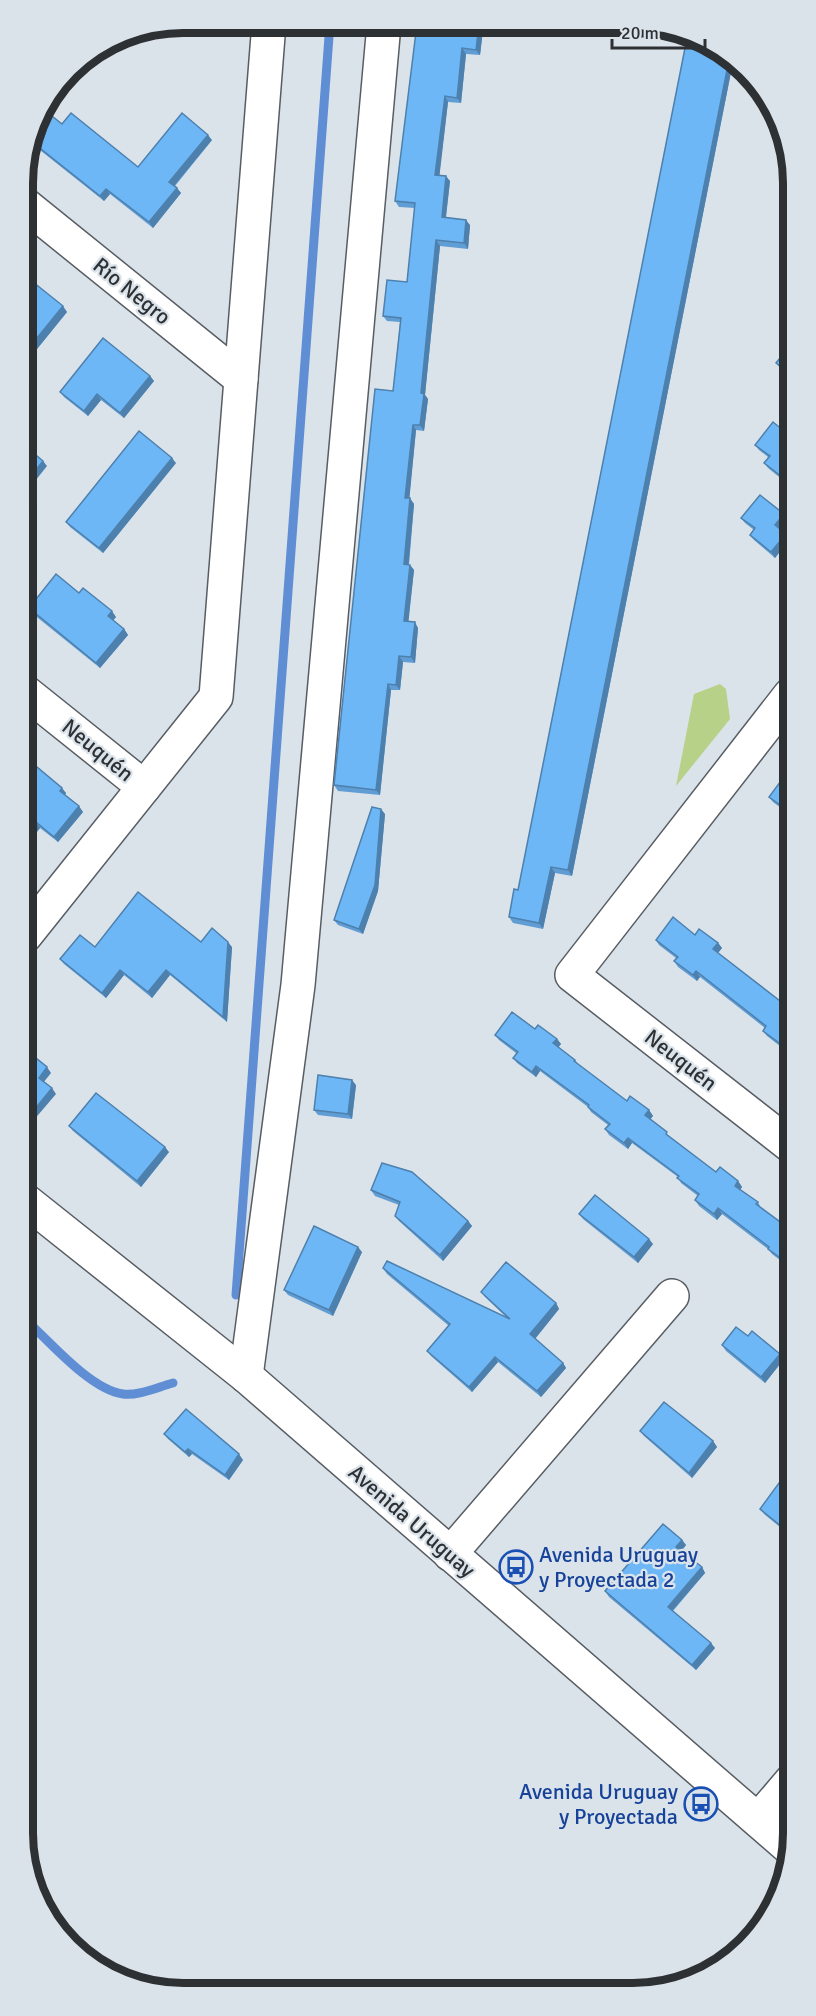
<svg xmlns="http://www.w3.org/2000/svg" width="816" height="2016" viewBox="0 0 816 2016" font-family="Signika,sans-serif">
<style>
.green{fill:#b8d188}
.lines{fill:none;stroke-linecap:round;stroke-linejoin:round}
.stream{stroke:#5f8ed4;stroke-width:9}
.minor-casing{stroke:#575d63;stroke-width:36}
.secondary-casing{stroke:#575d63;stroke-width:36}
.minor{stroke:#fff;stroke-width:33}
.secondary{stroke:#fff;stroke-width:33}
.wall{fill:#5f9dd4}
.shaded-wall{fill:#4d80ad}
.building{fill:#6eb7f7;stroke:#4d80ad;stroke-width:1.5}
.labels{text-anchor:middle;dominant-baseline:central;stroke-width:4.5;stroke-linejoin:round;paint-order:stroke}
.street-label{font-size:22px;fill:#2e3134;stroke:#dbe3ea}
.transit-label{font-size:22px;fill:#164399;stroke:#dbe3ea;text-anchor:start}
.rim{fill:none;stroke:#2e3134;stroke-width:8}
</style>
<rect width="100%" height="100%" fill="#dbe3ea"/>
<polygon class="green" points="720,684 726,689 730,719 676,786 694,694"/>
<g class="lines">
<g class="stream">
<polyline points="236,1295 330,23"/>
<path d="M26 1320C50 1342 91 1390 123 1394 138 1396 158 1387 173 1383"/>
</g>
<g class="minor-casing">
<g id="minor">
<polyline points="23,203 241,379"/>
<polyline points="24,691 144,787"/>
<polyline points="790,695 572,975 791,1146"/>
<polyline points="25,936 216,697 269,23"/>
<polyline points="246,1376 298,985 384,24"/>
<polyline points="450,1554 672,1296"/>
<polyline points="758,1820 793,1779"/>
</g>
</g>
<g class="secondary-casing">
<polyline id="secondary" points="26,1201 246,1376 792,1850"/>
</g>
<use href="#minor" class="minor"/>
<use href="#secondary" class="secondary"/>
</g>
<g class="wall">
<polygon points="417,24 483,30 480,55 466,54 461,103 448,102 439,175 450,181 446,218 470,225 468,249 440,246 425,395 428,399 424,431 416,430 409,498 414,504 409,565 410,565 414,570 408,621 418,628 415,663 403,662 400,690 391,690 380,795 338,791 334,785 393,391 400,322 387,321 383,316 407,282 415,208 399,207 395,201"/>
<polygon points="687,38 733,62 572,876 555,873 543,929 513,923 509,917 518,890 556,699"/>
<polygon points="39,112 138,167 212,140 175,186 181,193 153,228 110,194 104,201 31,143"/>
<polygon points="23,274 67,312 37,349 23,337"/>
<polygon points="789,347 789,375 780,368 776,363"/>
<polygon points="150,376 154,381 124,418 101,400 88,416 64,397 60,392"/>
<polygon points="789,435 789,485 768,468 764,463 768,457 759,450 755,445"/>
<polygon points="176,463 103,553 70,527 66,522"/>
<polygon points="741,518 788,520 780,529 786,534 789,540 775,558 754,540 750,535 754,530 745,523"/>
<polygon points="79,593 116,617 113,620 124,629 128,635 100,668 33,614 29,608"/>
<polygon points="25,757 66,793 65,795 83,812 58,842 40,828 25,847"/>
<polygon points="790,777 790,815 773,802 769,797"/>
<polygon points="385,814 378,891 363,934 338,925 334,920"/>
<polygon points="695,935 718,943 722,948 718,953 784,1004 791,1000 791,1048 789,1046 785,1050 767,1036 763,1031 765,1028 700,977 697,981 678,967 674,961 676,958 659,945 656,940"/>
<polygon points="201,942 232,947 227,1022 170,975 152,998 124,975 106,998 64,964 60,959 95,947"/>
<polygon points="535,1029 557,1039 561,1044 558,1047 575,1060 579,1065 627,1101 649,1110 653,1116 650,1119 671,1138 716,1172 738,1181 742,1187 740,1190 758,1202 761,1208 791,1230 791,1278 786,1271 789,1267 772,1254 768,1249 722,1214 717,1220 699,1206 695,1200 698,1196 681,1183 678,1177 632,1143 628,1149 609,1135 605,1129 608,1125 591,1112 588,1107 540,1071 536,1077 517,1063 513,1058 516,1053 499,1040 495,1035"/>
<polygon points="356,1085 352,1119 318,1115 314,1110"/>
<polygon points="69,1126 169,1152 141,1187 73,1131"/>
<polygon points="371,1190 468,1221 472,1226 443,1261 399,1221 395,1216 399,1205 375,1196"/>
<polygon points="579,1214 653,1244 638,1263 583,1219"/>
<polygon points="362,1252 333,1316 288,1295 284,1290"/>
<polygon points="383,1268 506,1317 485,1297 481,1292 556,1303 559,1309 535,1339 563,1363 566,1368 541,1397 498,1362 472,1392 431,1356 427,1351 449,1326 387,1274"/>
<polygon points="748,1336 784,1359 765,1383 726,1351 722,1345"/>
<polygon points="640,1431 713,1441 717,1447 692,1478 644,1436"/>
<polygon points="164,1434 243,1460 229,1480 192,1454 189,1457 168,1439"/>
<polygon points="792,1494 792,1533 788,1530 786,1532 764,1514 760,1509"/>
<polygon points="682,1540 686,1545 681,1551 702,1567 705,1573 673,1611 715,1648 696,1670 609,1597 605,1591"/>
</g>
<g class="shaded-wall">
<polygon points="479,24 483,30 480,55 476,50"/>
<polygon points="462,48 466,54 461,103 457,98"/>
<polygon points="729,60 733,62 572,876 568,870"/>
<polygon points="445,96 448,102 439,180 435,175"/>
<polygon points="208,135 212,140 173,187 169,182"/>
<polygon points="446,176 450,181 445,223 442,217"/>
<polygon points="177,188 181,193 153,228 149,222"/>
<polygon points="106,189 110,194 104,201 100,196"/>
<polygon points="466,220 470,225 468,249 464,243"/>
<polygon points="436,240 440,246 425,395 428,399 424,431 420,425 421,393"/>
<polygon points="63,306 67,312 37,349 33,343"/>
<polygon points="150,376 154,381 124,418 120,413"/>
<polygon points="97,394 101,400 88,416 84,411"/>
<polygon points="413,425 416,430 409,503 405,498"/>
<polygon points="172,458 176,463 103,553 99,548"/>
<polygon points="43,461 47,466 24,495 24,485"/>
<polygon points="789,476 789,485 786,480"/>
<polygon points="410,498 414,504 408,570 404,564"/>
<polygon points="784,514 788,520 779,530 775,525"/>
<polygon points="786,534 789,540 775,558 771,552"/>
<polygon points="410,565 414,570 408,626 404,621"/>
<polygon points="112,611 116,617 112,622 108,616"/>
<polygon points="415,622 418,628 415,663 411,657"/>
<polygon points="124,629 128,635 100,668 96,663"/>
<polygon points="399,656 403,662 400,690 396,685"/>
<polygon points="388,684 391,690 380,795 376,790"/>
<polygon points="62,788 66,793 64,796 60,791"/>
<polygon points="79,806 83,812 58,842 54,837"/>
<polygon points="381,809 385,814 378,891 363,934 359,929"/>
<polygon points="36,822 40,828 25,847 25,837"/>
<polygon points="551,867 555,873 543,929 539,923"/>
<polygon points="228,942 232,947 227,1022 223,1017"/>
<polygon points="718,943 722,948 717,954 713,949"/>
<polygon points="120,970 124,975 106,998 102,993"/>
<polygon points="166,970 170,975 152,998 148,992"/>
<polygon points="696,971 700,977 697,981 693,975"/>
<polygon points="557,1039 561,1044 557,1049 553,1043"/>
<polygon points="785,1041 789,1046 785,1050 782,1045"/>
<polygon points="536,1066 540,1071 536,1077 532,1072"/>
<polygon points="47,1067 51,1073 43,1083 39,1078"/>
<polygon points="352,1080 356,1085 352,1119 348,1114"/>
<polygon points="52,1088 56,1094 27,1128 26,1126 26,1120"/>
<polygon points="649,1110 653,1116 649,1121 645,1115"/>
<polygon points="628,1138 632,1143 628,1149 624,1143"/>
<polygon points="165,1147 169,1152 141,1187 137,1181"/>
<polygon points="738,1181 742,1187 739,1191 735,1186"/>
<polygon points="718,1208 722,1214 717,1220 714,1214"/>
<polygon points="468,1221 472,1226 443,1261 440,1255"/>
<polygon points="649,1239 653,1244 638,1263 634,1257"/>
<polygon points="358,1247 362,1252 333,1316 329,1310"/>
<polygon points="556,1303 559,1309 534,1340 530,1334"/>
<polygon points="780,1354 784,1359 765,1383 761,1377"/>
<polygon points="495,1357 498,1362 472,1392 469,1387"/>
<polygon points="563,1363 566,1368 541,1397 537,1391"/>
<polygon points="713,1441 717,1447 692,1478 689,1473"/>
<polygon points="188,1449 192,1454 189,1457 185,1452"/>
<polygon points="239,1454 243,1460 229,1480 225,1475"/>
<polygon points="784,1524 788,1530 786,1532 782,1527"/>
<polygon points="682,1540 686,1545 680,1553 676,1547"/>
<polygon points="702,1567 705,1573 671,1612 668,1607"/>
<polygon points="711,1643 715,1648 696,1670 692,1665"/>
</g>
<g class="building">
<polygon points="417,24 479,24 476,50 462,48 457,98 445,96 435,175 446,176 442,217 466,220 464,243 436,240 421,393 424,394 420,425 413,425 405,498 410,498 404,564 410,565 404,621 415,622 411,657 399,656 396,685 388,684 376,790 334,785 375,389 393,391 401,318 383,316 387,280 407,282 415,203 395,201"/>
<polygon points="687,38 729,60 568,870 551,867 539,923 509,917 514,889 518,890 556,699"/>
<polygon points="42,108 62,124 71,113 138,167 182,113 208,135 169,182 177,188 149,222 106,189 100,196 31,141 39,112"/>
<polygon points="23,274 63,306 33,343 23,335"/>
<polygon points="103,338 150,376 120,413 97,394 84,411 60,392"/>
<polygon points="789,347 789,373 776,363"/>
<polygon points="773,422 789,435 789,476 786,480 764,463 770,456 755,445"/>
<polygon points="139,431 172,458 99,548 66,522"/>
<polygon points="24,445 43,461 24,485"/>
<polygon points="760,495 784,514 775,525 786,534 771,552 750,535 755,528 741,518"/>
<polygon points="56,574 79,593 83,588 112,611 108,616 124,629 96,663 29,608"/>
<polygon points="25,757 62,788 60,791 79,806 54,837 36,822 25,837"/>
<polygon points="786,774 790,777 790,812 769,797"/>
<polygon points="372,807 381,809 375,885 359,929 334,920"/>
<polygon points="790,815 790,822 787,819"/>
<polygon points="138,892 201,942 212,928 228,942 223,1017 166,970 148,992 120,970 102,993 60,959 80,935 95,947"/>
<polygon points="673,917 695,935 699,929 718,943 713,949 784,1004 788,998 791,1000 791,1045 785,1041 782,1045 763,1031 766,1026 696,971 693,975 674,961 678,957 656,940"/>
<polygon points="512,1012 535,1029 538,1025 557,1039 553,1043 575,1060 574,1061 627,1101 630,1096 649,1110 645,1115 667,1132 666,1134 716,1172 720,1167 738,1181 735,1186 758,1202 756,1204 791,1230 791,1275 786,1271 790,1265 768,1249 769,1247 718,1208 714,1214 695,1200 699,1194 677,1178 679,1176 628,1138 624,1143 605,1129 610,1124 588,1107 589,1105 536,1066 532,1072 513,1058 518,1052 495,1035"/>
<polygon points="26,1050 47,1067 39,1078 52,1088 26,1120"/>
<polygon points="318,1075 352,1080 348,1114 314,1110"/>
<polygon points="96,1093 165,1147 137,1181 69,1126"/>
<polygon points="382,1163 412,1172 468,1221 440,1255 395,1216 400,1202 371,1190"/>
<polygon points="595,1195 649,1239 634,1257 579,1214"/>
<polygon points="314,1226 358,1247 329,1310 284,1290"/>
<polygon points="387,1261 510,1319 481,1292 506,1262 556,1303 530,1334 563,1363 537,1391 495,1357 469,1387 427,1351 450,1324 383,1268"/>
<polygon points="736,1327 748,1336 752,1331 780,1354 761,1377 722,1345"/>
<polygon points="664,1402 713,1441 689,1473 640,1431"/>
<polygon points="186,1409 239,1454 225,1475 188,1449 185,1452 164,1434"/>
<polygon points="779,1483 792,1494 792,1530 784,1524 782,1527 760,1509"/>
<polygon points="663,1524 682,1540 676,1547 702,1567 668,1607 711,1643 692,1665 605,1591"/>
</g>
<defs>
<g id="bus-ring" transform="scale(1.725)"><circle r="9.5" fill="#dbe3ea" stroke="#1a4fb4" stroke-width="1.5"/><path d="M-5-6H5V4H4V6H2V4H-2V6H-4V4H-5ZM-3.5-4V0h7V-4ZM-3.5 1.2v1.5H-2V1.2ZM2 1.2v1.5H3.5V1.2Z" fill="#1a4fb4"/></g>
</defs>
<g fill-rule="evenodd">
<use href="#bus-ring" x="516" y="1567"/>
<use href="#bus-ring" x="701" y="1804"/>
</g>
<g class="labels">
<g class="street-label">
<text transform="translate(132 291) rotate(39)">Río Negro</text>
<text transform="translate(98 750) rotate(39)">Neuquén</text>
<text transform="translate(681 1060) rotate(38)">Neuquén</text>
<text transform="translate(412 1521) rotate(41)">Avenida Uruguay</text>
</g>
<g class="transit-label">
<text x="539" y="1554">Avenida Uruguay<tspan x="539" dy="25">y Proyectada 2</tspan></text>
<text x="678" y="1791" text-anchor="end">Avenida Uruguay<tspan x="678" dy="25">y Proyectada</tspan></text>
</g>
</g>
<path d="M0 0H816V2016H0ZM183 33H633A150 150 0 0 1 783 183V1833A150 150 0 0 1 633 1983H183A150 150 0 0 1 33 1833V183A150 150 0 0 1 183 33Z" fill="#dbe3ea" fill-rule="evenodd"/>
<path class="rim" d="M183 33H633A150 150 0 0 1 783 183V1833A150 150 0 0 1 633 1983H183A150 150 0 0 1 33 1833V183A150 150 0 0 1 183 33Z"/>
<path d="M612 39v9h93v-9" fill="none" stroke="#2e3134" stroke-width="3"/>
<text x="621" y="39" font-size="18" fill="#2e3134" stroke="#dbe3ea" stroke-width="4.5" paint-order="stroke">20 m</text>
</svg>
